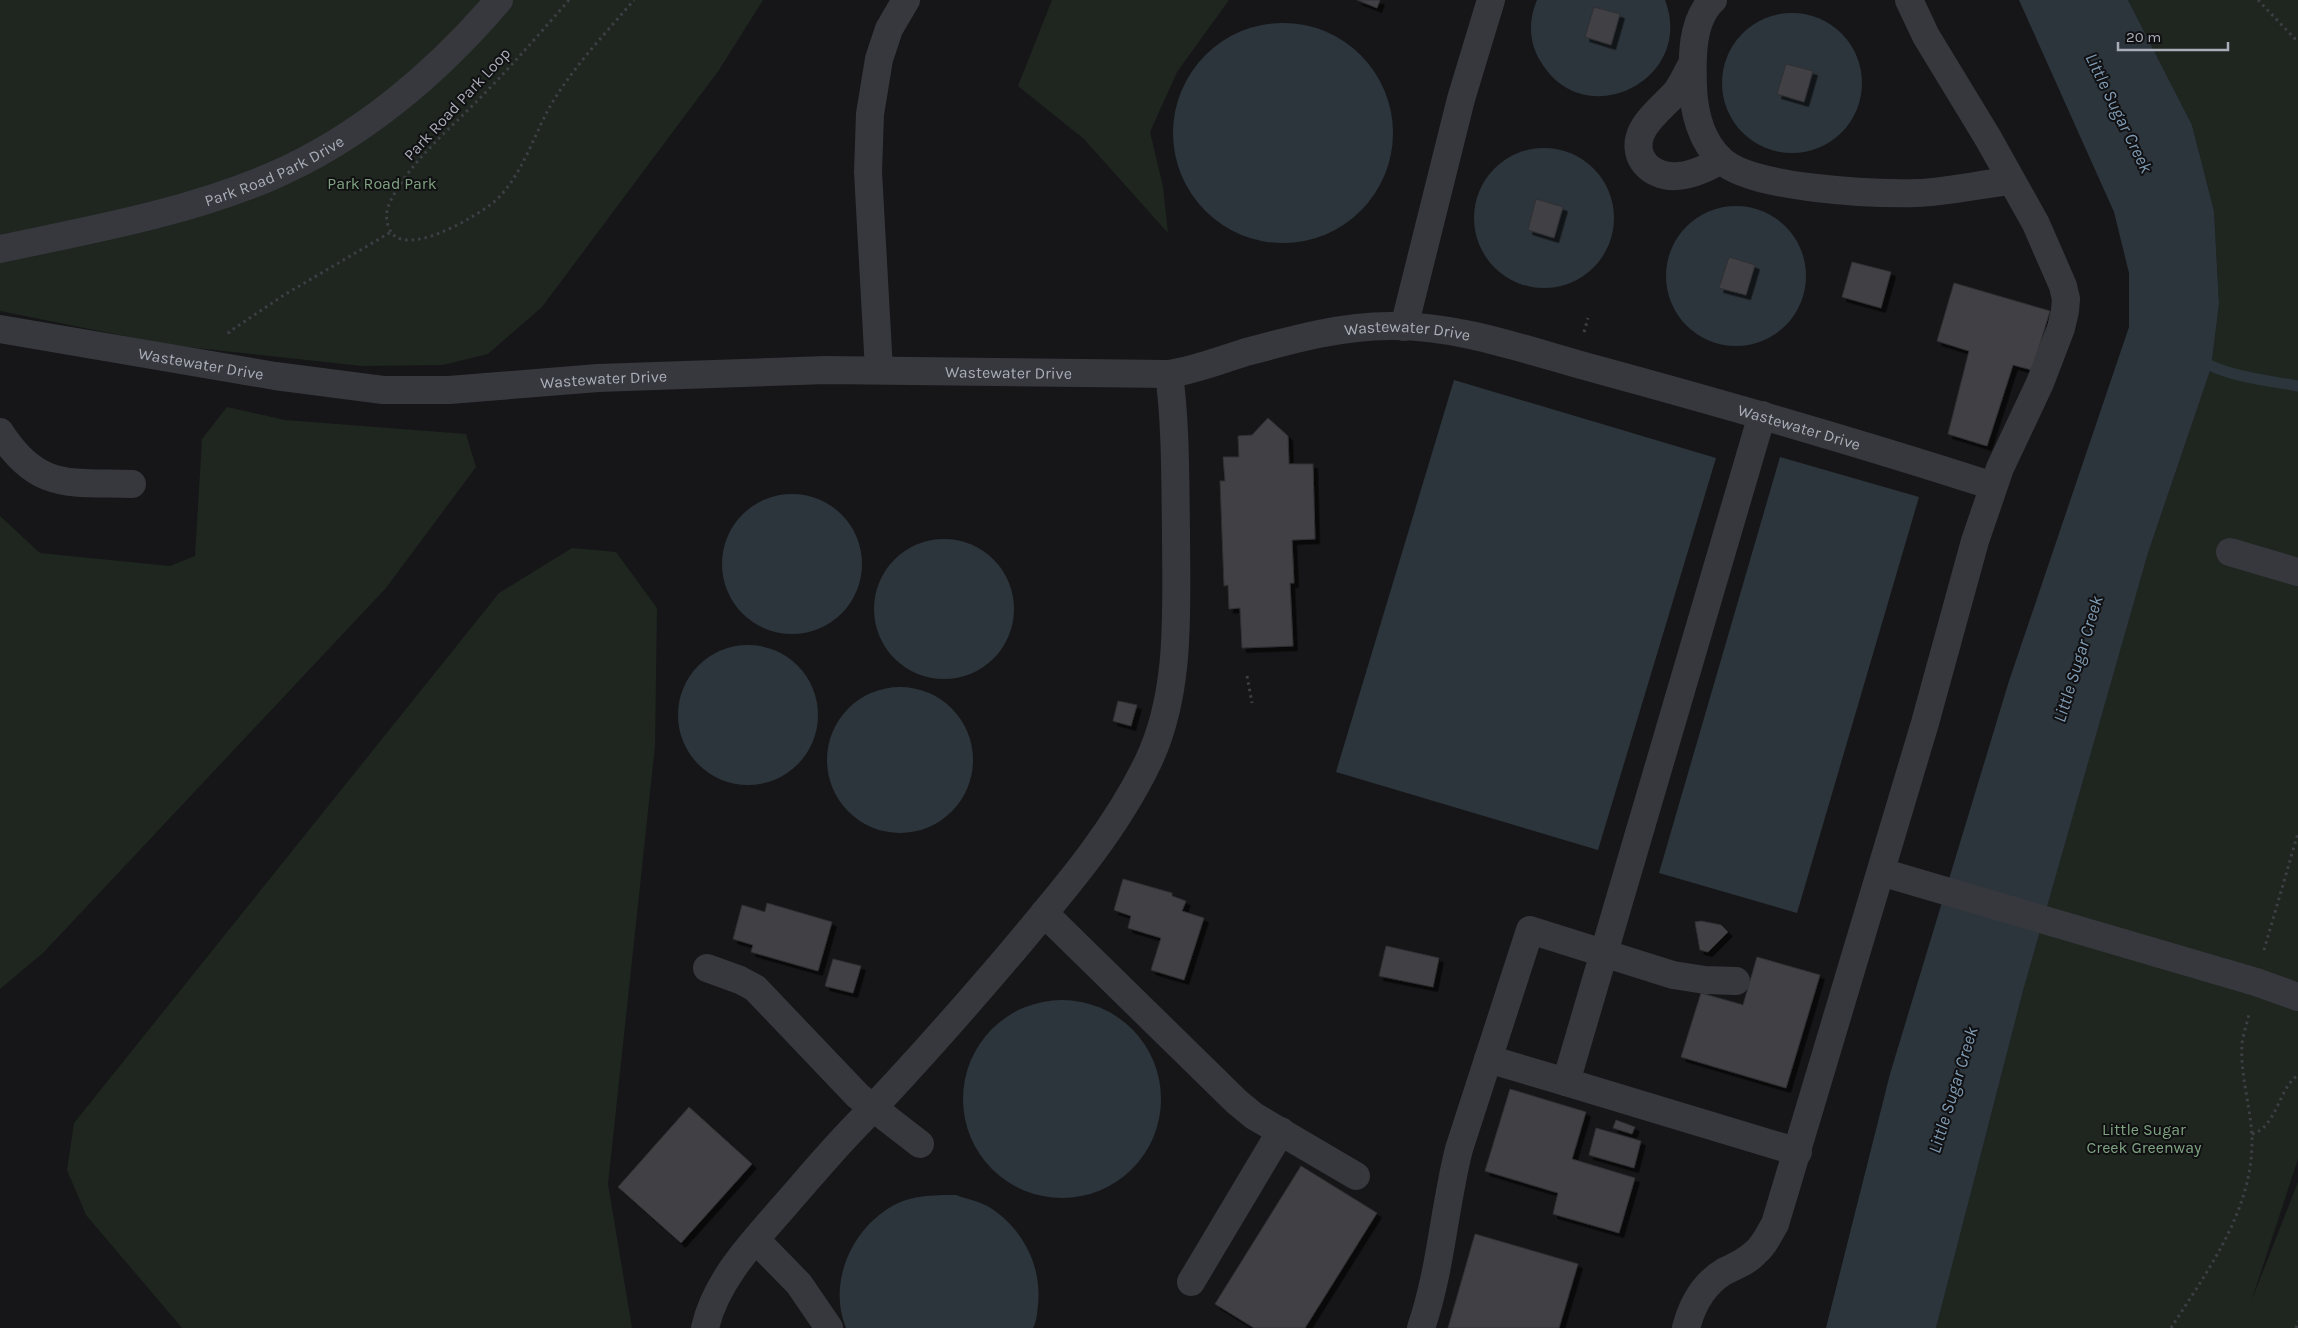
<svg xmlns="http://www.w3.org/2000/svg" width="2298" height="1328" viewBox="0 0 2298 1328" font-family="Karla,sans-serif">
<style>
.green{fill:#1e261f}
.water{fill:#2c353c}
.lines{fill:none;stroke-linecap:round;stroke-linejoin:round}
.stream{stroke:#2c353c;stroke-width:11}
.building{fill:#404145;stroke:#303034;filter:url(#shadow)}
.path{stroke:#3d3f44;stroke-width:3;stroke-dasharray:2.5 4;stroke-linecap:butt}
.minor{stroke:#37383d;stroke-width:28}
.labels{text-anchor:middle;dominant-baseline:central;stroke-width:4;stroke-linejoin:round;paint-order:stroke}
.street-label{font-size:16px;fill:#a8adb8;stroke:#111113}
.park-label{font-size:16px;fill:#7fa381;stroke:#111113}
.water-label{font-size:18px;font-style:italic;fill:#7f9bb3;stroke:#111113}
</style>
<defs>
<filter id="shadow"><feDropShadow dx="4.5" dy="4.5" stdDeviation="0" flood-color="#0009"/></filter>
</defs>
<rect width="100%" height="100%" fill="#161618"/>
<g class="green">
<polygon points="0,0 763,0 719,70 542,307 488,354 443,365 362,366 169,345 0,311"/>
<polygon points="1052,0 1229,0 1177,72 1150,132 1163,187 1168,233 1084,139 1018,86"/>
<polygon points="2128,0 2298,0 2298,1159 2251,1302 2298,1182 2298,1328 1936,1328 2023,991 2148,553 2211,368 2219,304 2214,211 2192,125"/>
<polygon points="227,407 285,420 466,434 476,467 386,588 43,953 0,989 0,516 40,553 170,566 195,556 202,439"/>
<polygon points="572,548 616,552 657,608 655,746 608,1184 632,1328 182,1328 86,1215 67,1170 74,1123 499,593"/>
</g>
<g class="water">
<path d="M1537 0H1665C1696 80 1584 135 1541 62 1529 43 1528 21 1537 0Z"/>
<polygon points="2019,0 2128,0 2192,125 2214,211 2219,304 2211,368 2148,553 2023,991 1936,1328 1826,1328 1890,1074 2009,681 2129,327 2129,273 2114,212"/>
<circle cx="1792" cy="83" r="70"/>
<circle cx="1283" cy="133" r="110"/>
<circle cx="1544" cy="218" r="70"/>
<circle cx="1736" cy="276" r="70"/>
<polygon points="1454,380 1716,458 1598,850 1336,772"/>
<polygon points="1780,457 1919,497 1797,913 1659,873"/>
<circle cx="792" cy="564" r="70"/>
<circle cx="944" cy="609" r="70"/>
<circle cx="748" cy="715" r="70"/>
<circle cx="900" cy="760" r="73"/>
<circle cx="1062" cy="1099" r="99"/>
<path d="M956 1195C966 1199 979 1201 989 1207 1023 1228 1042 1266 1038 1305 1037 1313 1037 1321 1033 1328H846C828 1285 850 1232 889 1208 909 1195 933 1195 956 1195Z"/>
</g>
<g class="lines">
<path class="stream" d="M2199 360C2229 377 2265 380 2298 386"/>
</g>
<g class="building">
<polygon points="1357,0 1380,0 1377,8"/>
<polygon points="1594,7 1620,14 1611,45 1585,37"/>
<polygon points="1786,64 1813,71 1804,102 1777,94"/>
<polygon points="1536,199 1563,207 1554,238 1528,230"/>
<polygon points="1729,257 1755,265 1746,295 1719,288"/>
<polygon points="1852,262 1891,272 1881,308 1842,297"/>
<polygon points="1954,283 2050,311 2032,370 2013,365 1987,446 1948,434 1969,351 1937,341"/>
<polygon points="1268,418 1288,436 1289,464 1313,464 1315,539 1292,540 1294,583 1290,583 1293,646 1242,648 1240,608 1229,609 1228,585 1224,586 1220,481 1225,481 1223,457 1239,457 1238,436 1252,435"/>
<polygon points="1118,701 1137,705 1131,726 1113,721"/>
<polygon points="1123,879 1172,893 1172,896 1186,901 1182,911 1204,918 1184,980 1151,970 1161,938 1128,928 1131,916 1114,910"/>
<polygon points="767,903 832,922 818,971 751,952 753,945 733,939 742,905 765,912"/>
<polygon points="1701,921 1721,925 1728,932 1708,952 1700,950 1695,922"/>
<polygon points="1386,946 1439,958 1433,987 1379,976"/>
<polygon points="1757,957 1820,975 1786,1088 1681,1057 1701,993 1743,1005"/>
<polygon points="833,959 861,966 853,993 825,986"/>
<polygon points="1510,1089 1586,1112 1572,1159 1635,1178 1619,1233 1553,1214 1558,1193 1485,1171"/>
<polygon points="689,1107 752,1164 681,1243 618,1187"/>
<polygon points="1616,1120 1635,1127 1632,1134 1613,1128"/>
<polygon points="1596,1128 1641,1141 1634,1168 1589,1155"/>
<polygon points="1301,1166 1377,1213 1305,1328 1254,1328 1215,1304"/>
<polygon points="1475,1234 1578,1264 1559,1328 1448,1328"/>
</g>
<g class="lines">
<g class="path">
<path d="M569 0C535 39 501 78 464 114 438 139 408 167 391 200 386 210 385 218 389 228 402 262 479 215 495 201 521 177 532 140 548 110 571 69 604 35 634 0"/>
<polyline points="2258,0 2298,42"/>
<polyline points="1584,332 1588,318"/>
<polyline points="229,334 229,332 284,295 391,232"/>
<polyline points="1247,676 1252,703"/>
<polyline points="2264,950 2298,833"/>
<path d="M2252 1134C2277 1127 2278 1089 2298 1075"/>
<path d="M2171 1328C2208 1270 2253 1210 2252 1139 2251 1107 2240 1076 2242 1044 2243 1034 2247 1024 2249 1014"/>
<polyline points="2296,1328 2298,1321"/>
</g>
<g class="minor">
<path d="M1713 0C1691 20 1692 60 1693 87 1694 112 1701 141 1721 160 1752 189 1873 194 1917 193 1948 192 1980 184 2011 181"/>
<path d="M1692 64C1687 73 1683 82 1677 91 1663 108 1631 128 1640 155 1643 163 1650 170 1658 173 1678 182 1704 170 1721 160"/>
<path id="s1" d="M0 249C90 230 185 213 270 177 359 139 437 73 499 0"/>
<polyline points="1404,327 1461,99 1491,0"/>
<path id="s2" d="M0 329 275 376 383 390H449L598 378 826 370 1169 374C1195 370 1218 361 1243 353 1291 340 1340 326 1390 326 1461 325 1531 352 1599 370 1731 406 1863 444 1993 486"/>
<polyline points="879,370 868,172 870,114 879,59 889,29 906,0"/>
<polyline points="1762,415 1566,1082 1798,1152"/>
<path d="M0 432C38 491 69 482 132 484"/>
<polyline points="2230,552 2298,572"/>
<polyline points="1881,872 2256,982 2298,997"/>
<polyline points="1044,913 1237,1102 1254,1116 1356,1176"/>
<polyline points="707,968 740,980 755,988 858,1096 920,1144"/>
<polyline points="1488,1059 1566,1082"/>
<polyline points="756,1240 799,1284 829,1328"/>
<polyline points="1191,1282 1281,1131"/>
<path d="M705 1328C716 1279 755 1240 787 1203 808 1179 828 1155 850 1132 906 1074 959 1014 1011 953 1061 893 1114 833 1148 762 1182 691 1176 607 1176 530 1175 478 1176 426 1169 374"/>
<path d="M1421 1328C1441 1270 1444 1208 1459 1149L1530 930 1673 975 1705 980 1736 981"/>
<path d="M1686 1328C1692 1305 1703 1284 1725 1271 1736 1266 1746 1262 1755 1253 1764 1246 1769 1234 1775 1224L1925 723 1975 541 2000 468 2040 383 2061 328 2065 311 2066 299 2063 286 2036 224 1988 138 1926 36 1909 0"/>
</g>
</g>
<g class="labels">
<g class="street-label">
<text transform="translate(457 104) rotate(-47)">Park Road Park Loop</text>
<text stroke="none"><textPath href="#s1" startOffset="286">Park Road Park Drive</textPath></text>
<text stroke="none"><textPath href="#s2" startOffset="1419">Wastewater Drive</textPath></text>
<text stroke="none"><textPath href="#s2" startOffset="204">Wastewater Drive</textPath></text>
<text stroke="none"><textPath href="#s2" startOffset="1014">Wastewater Drive</textPath></text>
<text stroke="none"><textPath href="#s2" startOffset="609">Wastewater Drive</textPath></text>
<text stroke="none"><textPath href="#s2" startOffset="1824">Wastewater Drive</textPath></text>
</g>
<g class="park-label">
<text x="382" y="183">Park Road Park</text>
<text x="2144" y="1129">Little Sugar<tspan x="2144" dy="18">Creek Greenway</tspan></text>
</g>
<g class="water-label">
<text transform="translate(2119 113) rotate(64)">Little Sugar Creek</text>
<text transform="translate(2078 659) rotate(-73)">Little Sugar Creek</text>
<text transform="translate(1953 1090) rotate(-73)">Little Sugar Creek</text>
</g>
</g>
<path d="M2118 42v8h110v-8" fill="none" stroke="#a8adb8" stroke-width="2.5"/>
<text x="2126" y="42" font-size="15" fill="#a8adb8" stroke="#111113" stroke-width="4" paint-order="stroke">20 m</text>
</svg>
